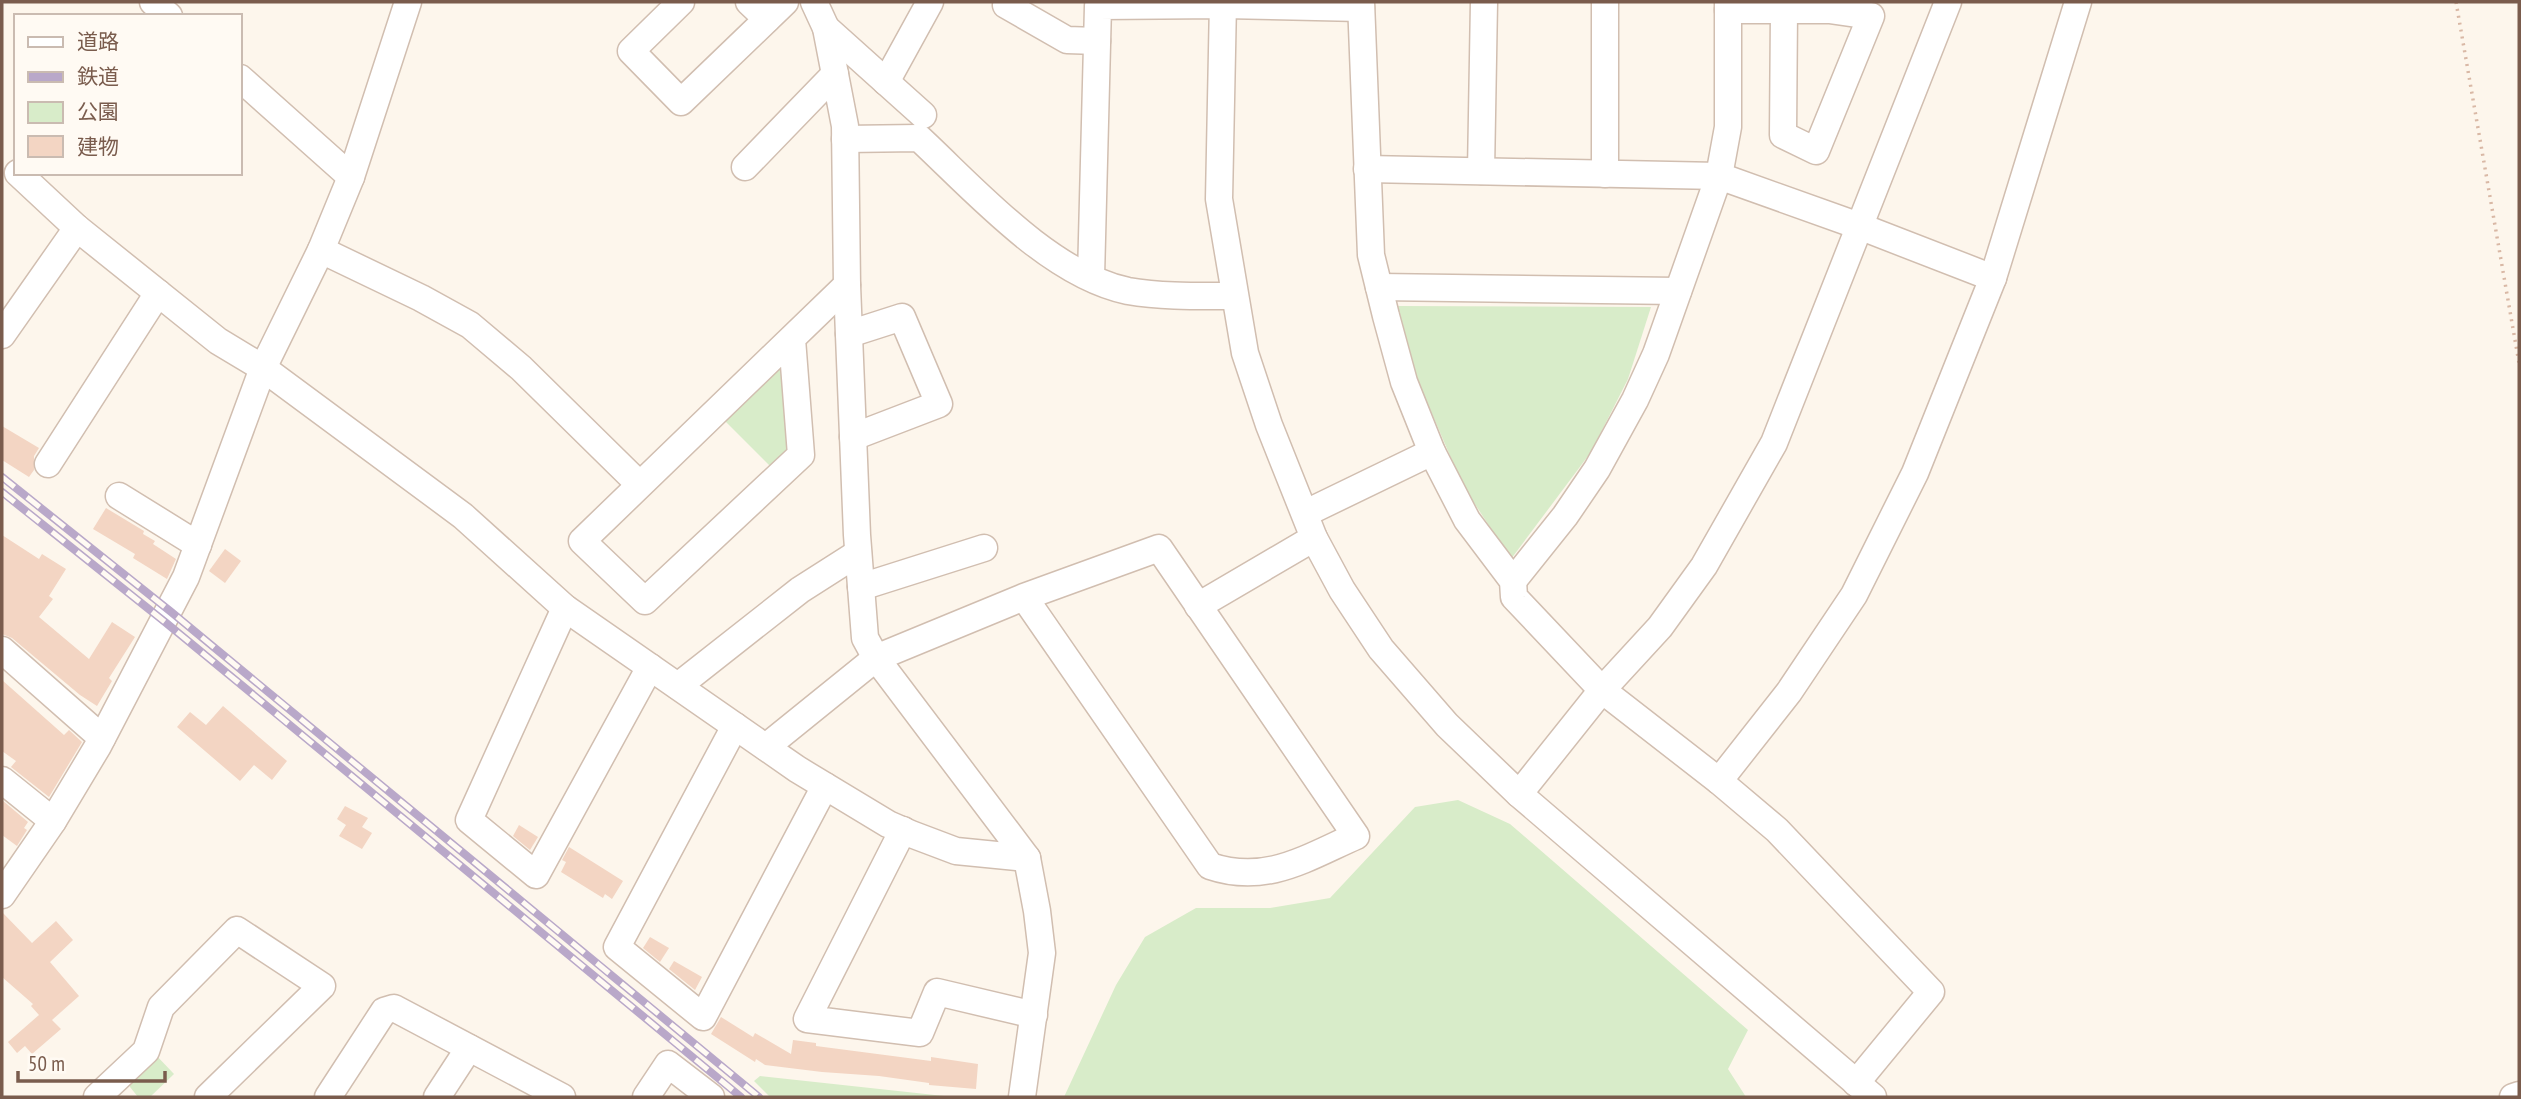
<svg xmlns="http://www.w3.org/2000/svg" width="2521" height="1099" viewBox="0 0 2521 1099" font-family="'PT Sans Narrow','Noto Sans JP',sans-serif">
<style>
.green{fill:#d8ecc9}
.building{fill:#f3d5c3}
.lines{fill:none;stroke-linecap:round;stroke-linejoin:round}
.minor-casing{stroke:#d1beb0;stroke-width:29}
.path{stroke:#d9b8a5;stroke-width:3.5;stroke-dasharray:2 5;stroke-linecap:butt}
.minor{stroke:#fff;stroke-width:26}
.rail-casing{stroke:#b9a8c9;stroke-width:8}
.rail{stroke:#fffaf3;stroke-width:5;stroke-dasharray:16;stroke-linecap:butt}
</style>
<rect width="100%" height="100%" fill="#fdf6ec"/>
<g class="green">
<polygon points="1398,306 1651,307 1628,379 1591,452 1511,559 1463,486 1415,374"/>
<polygon points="779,367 792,377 794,449 777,473 725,421"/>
<polygon points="1458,800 1510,824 1748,1030 1728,1069 1746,1097 1064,1097 1116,985 1145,937 1196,908 1270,908 1330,898 1415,807"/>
<polygon points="153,1052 174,1074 150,1097 138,1097 130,1087 129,1076"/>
<polygon points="760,1076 944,1096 946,1097 770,1097 754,1081"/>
</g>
<g class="building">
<polygon points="2,426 39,448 34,456 34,470 29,477 2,460"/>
<polygon points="106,508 144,531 143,534 155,541 153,544 176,559 167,579 133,558 135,554 93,529"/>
<polygon points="2,535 39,559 42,554 66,569 49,596 53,599 39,617 89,659 112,622 135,637 109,678 112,681 97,706 80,695 12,638 2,634"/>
<polygon points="225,549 241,561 225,583 209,571"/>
<polygon points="2,680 64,735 69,730 82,742 49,797 11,767 16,761 2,751"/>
<polygon points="223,706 287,761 272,780 254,765 240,781 177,727 190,712 206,725"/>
<polygon points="2,800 28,822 24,828 27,830 17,846 2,835"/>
<polygon points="345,806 368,818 362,827 372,833 362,849 339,836 346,825 337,819"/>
<polygon points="519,825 538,837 530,850 513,836"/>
<polygon points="569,847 623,881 612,899 605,894 603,898 561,872 566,862 562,860"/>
<polygon points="2,912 32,943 56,921 73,940 50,962 79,996 52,1020 61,1029 32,1054 25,1046 17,1053 8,1042 39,1015 31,1006 33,1004 2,977"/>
<polygon points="650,937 669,948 660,962 643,948"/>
<polygon points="674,961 702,977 695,990 669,969"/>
<polygon points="721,1017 753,1037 755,1033 791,1054 793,1040 816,1043 816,1046 931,1061 931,1057 978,1064 976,1089 929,1085 929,1083 879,1076 822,1072 765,1065 756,1059 755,1062 711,1034"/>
</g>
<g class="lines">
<g class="minor-casing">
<g id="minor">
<polyline points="153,2 169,16"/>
<polyline points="681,2 631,51 681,102 785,2"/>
<polyline points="749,2 767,19"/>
<polyline points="814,2 826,28 845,126 847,285 857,535 865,638 876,658 1027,858 1037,911 1042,953 1022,1097"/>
<polyline points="1223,2 1219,199 1245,353 1269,425 1314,538 1342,590 1381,649 1447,725 1519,794 1873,1097"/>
<polyline points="1361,2 1371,255 1386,316 1404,382 1432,452 1467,520 1513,581 1514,597 1602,690 1719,781 1777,830 1931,992 1856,1083"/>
<polyline points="1605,2 1605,174"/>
<polyline points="1006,5 1067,40 1097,41"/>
<polyline points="1728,10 1784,10 1783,135 1816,151 1871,16 1829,10 1784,10"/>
<polyline points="826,28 923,115"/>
<polyline points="240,78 351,177"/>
<polyline points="886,82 930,2"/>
<path d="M845 139 919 138C975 190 1050 275 1128 291 1163 297 1199 296 1234 296"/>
<polyline points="745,167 835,74"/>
<polyline points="1367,169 1719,176 1859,226 1993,278"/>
<polyline points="1481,171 1484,2"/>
<polyline points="18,173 77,228 218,341 263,368 463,516 565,608 797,769 888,824 911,834 956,851 1027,858"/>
<polyline points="321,250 421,298 470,325 521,368 639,484"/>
<polyline points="1091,277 1098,6 1224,5 1361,8"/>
<polyline points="1379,287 1678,291"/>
<polyline points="849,334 902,317 939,404 853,437"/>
<polyline points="2,335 77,228"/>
<polyline points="792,339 801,455 645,601 582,541 847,285"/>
<polyline points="48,464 158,293"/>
<polyline points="119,496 198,545"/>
<polyline points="1306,513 1432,452"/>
<polyline points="1513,581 1565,516 1597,469 1635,400 1656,354 1719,176 1728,127 1728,2"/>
<polyline points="861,587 984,548"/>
<polyline points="1198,606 1314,538"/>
<polyline points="565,608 469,820 536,875 650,667"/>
<polyline points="2,650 102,738"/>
<polyline points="678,686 800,590 858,553"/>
<polyline points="735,726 617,947 703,1017 825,786"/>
<path d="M766 747 876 658 1024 597 1159 548 1356 836C1306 858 1266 885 1210 866L1024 597"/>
<polyline points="2,780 53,821"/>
<polyline points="1719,781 1789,692 1854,595 1915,473 1993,278 2078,2"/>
<polyline points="1519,794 1602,690 1660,627 1704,566 1774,443 1948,2"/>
<polyline points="903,830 807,1019 920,1033 937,992 1034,1015"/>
<polyline points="2,895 53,821 98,746 186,577 263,368 321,250 351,177 408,2"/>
<polyline points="97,1097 146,1051 161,1007 237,930 322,986 208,1097"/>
<polyline points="328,1097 384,1011 394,1008 562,1097"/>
<polyline points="437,1097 469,1048"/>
<polyline points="646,1097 668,1064 711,1097"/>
<polyline points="2513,1097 2519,1095"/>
</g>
</g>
<polyline class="path" points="2456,2 2519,363"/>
<use href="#minor" class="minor"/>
<g class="rail-casing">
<g id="rail">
<polyline points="2,477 170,611 759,1097"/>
<polyline points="2,492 165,622 741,1097"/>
</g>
</g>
<use href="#rail" class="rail"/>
</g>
<rect width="2521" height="1099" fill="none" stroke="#7a5c4d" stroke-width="7"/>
<rect x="14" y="14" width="228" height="161" fill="#fffaf3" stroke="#cabbb1" stroke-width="2"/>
<rect x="28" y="37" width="35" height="10" fill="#ffffff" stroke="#cabbb1" stroke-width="2"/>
<text x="77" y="49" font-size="21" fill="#7a5c4d">道路</text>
<rect x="28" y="72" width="35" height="10" fill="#b9a8c9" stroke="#cabbb1" stroke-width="2"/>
<text x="77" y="84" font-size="21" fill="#7a5c4d">鉄道</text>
<rect x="28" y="102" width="35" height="21" fill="#d8ecc9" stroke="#cabbb1" stroke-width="2"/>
<text x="77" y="119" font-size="21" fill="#7a5c4d">公園</text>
<rect x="28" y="136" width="35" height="21" fill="#f3d5c3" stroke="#cabbb1" stroke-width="2"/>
<text x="77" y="154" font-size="21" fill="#7a5c4d">建物</text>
<path d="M18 1071v10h147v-10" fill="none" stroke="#7a5c4d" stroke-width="3.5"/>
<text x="28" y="1071" font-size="21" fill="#7a5c4d" stroke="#fffaf3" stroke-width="5" paint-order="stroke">50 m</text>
</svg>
